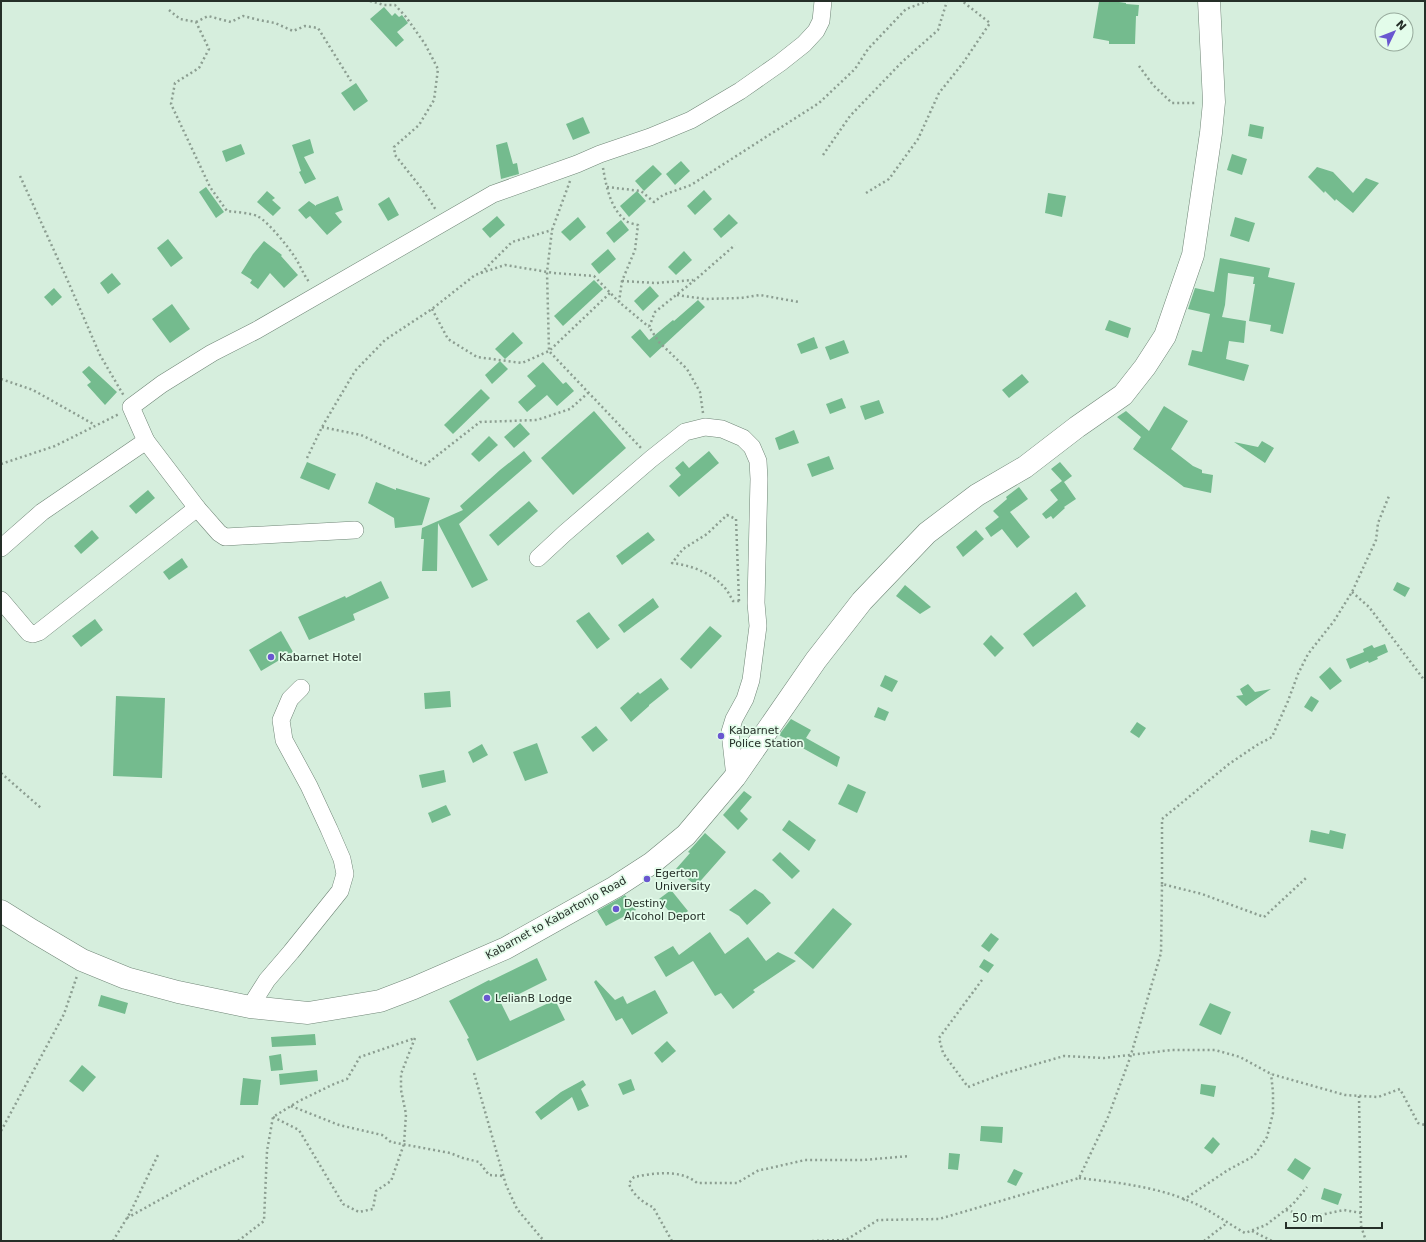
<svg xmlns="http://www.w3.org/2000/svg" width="1426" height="1242" viewBox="0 0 1426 1242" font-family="'DejaVu Sans',sans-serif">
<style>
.building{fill:#74bb8e}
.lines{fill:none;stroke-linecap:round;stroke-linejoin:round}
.minor-casing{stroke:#708677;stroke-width:18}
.major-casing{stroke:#708677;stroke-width:23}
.path{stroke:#8c9e91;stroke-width:2.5;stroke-dasharray:2 3;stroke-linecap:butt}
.minor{stroke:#fff;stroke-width:17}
.major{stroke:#fff;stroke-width:22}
.poi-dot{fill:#6957d0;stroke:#e3fcea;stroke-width:1.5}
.labels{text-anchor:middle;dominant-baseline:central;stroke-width:3.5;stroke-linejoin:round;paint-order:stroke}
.poi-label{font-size:11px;fill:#252f28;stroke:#e3fcea;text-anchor:start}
.street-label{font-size:11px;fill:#252f28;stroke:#e3fcea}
</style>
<rect width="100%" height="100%" fill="#d6eedd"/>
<g class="building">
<polygon points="1099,2 1119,2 1126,3 1126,4 1139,5 1138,16 1136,16 1135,44 1109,44 1109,41 1093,38"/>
<polygon points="384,7 392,16 395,13 399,17 402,15 408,23 397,32 404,40 396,47 370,19"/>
<polygon points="356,83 368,101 354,111 341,93"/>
<polygon points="583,117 590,133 573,140 566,124"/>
<polygon points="1250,124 1264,127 1262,139 1248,136"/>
<polygon points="310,139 314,153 304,157 316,179 305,184 299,172 301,171 292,145"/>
<polygon points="507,142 513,164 517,163 519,174 501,179 496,145"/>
<polygon points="241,144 245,154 226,162 222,151"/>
<polygon points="1232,154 1247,159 1242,175 1227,170"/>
<polygon points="681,161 690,171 675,185 666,174"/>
<polygon points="653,165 662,174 644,191 635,181"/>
<polygon points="1317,167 1333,172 1353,193 1366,178 1379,183 1353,213 1336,199 1335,201 1325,191 1324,193 1308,177"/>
<polygon points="206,187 224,212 216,218 199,192"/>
<polygon points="704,190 712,199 695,215 687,206"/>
<polygon points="267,191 275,198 272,200 281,208 273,216 257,202"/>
<polygon points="637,191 646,201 629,217 620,206"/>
<polygon points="1048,193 1066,196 1062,217 1045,213"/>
<polygon points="338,196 343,210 335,213 342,222 327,235 310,216 306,219 298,210 309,201 316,206 316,205"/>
<polygon points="389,197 399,215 388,221 378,204"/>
<polygon points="729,214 738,223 721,238 713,229"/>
<polygon points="497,216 505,225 490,238 482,229"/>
<polygon points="578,217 586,227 570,241 561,232"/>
<polygon points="1235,217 1255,223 1249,242 1230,236"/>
<polygon points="621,220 629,230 614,243 606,233"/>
<polygon points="168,239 183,258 171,267 157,248"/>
<polygon points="264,241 282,255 281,256 298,275 284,288 270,273 258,289 250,283 252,280 241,273 253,254"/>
<polygon points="608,249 616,259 599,274 591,264"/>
<polygon points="684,251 692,260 676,275 668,267"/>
<polygon points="1220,258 1270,268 1268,277 1295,283 1283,334 1270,331 1271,325 1249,321 1255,284 1253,284 1254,277 1228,273 1225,305 1222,317 1246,321 1244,343 1229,341 1226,359 1249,365 1244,381 1188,365 1192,350 1202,352 1210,314 1188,309 1195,288 1214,292"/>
<polygon points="112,273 121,284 108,294 100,283"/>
<polygon points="594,280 603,289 563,326 554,316"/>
<polygon points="650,286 659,296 643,311 634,301"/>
<polygon points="54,288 62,297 52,306 44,297"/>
<polygon points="698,300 705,307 650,358 631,337 640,329 649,340 673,320 674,321"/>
<polygon points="172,304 190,329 170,343 152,319"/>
<polygon points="1109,320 1131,328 1128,338 1105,330"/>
<polygon points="513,332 523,343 505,359 495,349"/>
<polygon points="814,337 818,348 801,354 797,344"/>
<polygon points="844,340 849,353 830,360 825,347"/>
<polygon points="500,361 508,369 492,384 485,375"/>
<polygon points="543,362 563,384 566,382 574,391 557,406 547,395 527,412 518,402 536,386 527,376"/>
<polygon points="89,366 117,392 105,405 87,385 91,382 82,372"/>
<polygon points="1022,374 1029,382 1009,398 1002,390"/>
<polygon points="481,389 490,398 453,434 444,425"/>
<polygon points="842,398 846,408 830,414 826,404"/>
<polygon points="879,400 884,413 865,420 860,406"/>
<polygon points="1164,406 1188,421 1171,449 1193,466 1202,470 1202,473 1213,475 1211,493 1184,487 1133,449 1141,437 1117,417 1126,411 1149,431"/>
<polygon points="594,411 626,448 573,495 541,458"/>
<polygon points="520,423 530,434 514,448 504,437"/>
<polygon points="794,430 799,443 779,450 775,438"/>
<polygon points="489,436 498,445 479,462 471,454"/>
<polygon points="1262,441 1274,448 1265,463 1234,442 1258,447"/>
<polygon points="524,451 532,461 459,524 488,580 472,588 438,523 437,571 422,571 424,539 421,539 422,528 463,510 460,506 500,470"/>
<polygon points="709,451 719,463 679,497 669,486 681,475 675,468 683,461 689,468"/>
<polygon points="829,456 834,469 812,477 807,464"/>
<polygon points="307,462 336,474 329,490 300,478"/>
<polygon points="1060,462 1072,476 1064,482 1076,499 1064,507 1065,508 1053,519 1051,516 1046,519 1042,514 1058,500 1050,490 1062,481 1051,469"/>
<polygon points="376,482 396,490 396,488 430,498 422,525 395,528 394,518 368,503"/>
<polygon points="1019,487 1028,499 1010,512 1030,537 1017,548 1002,529 991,537 985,528 999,517 993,511 1007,499 1006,497"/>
<polygon points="148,490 155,498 136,514 129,506"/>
<polygon points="529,501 538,511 498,546 489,535"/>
<polygon points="92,530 99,538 81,554 74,546"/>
<polygon points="976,530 984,539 963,557 956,547"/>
<polygon points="648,532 655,540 622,565 616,556"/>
<polygon points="182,558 188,567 169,580 163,572"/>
<polygon points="381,581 389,598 353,614 355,620 309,640 298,617 345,596 346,598"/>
<polygon points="1397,582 1410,588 1405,597 1393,590"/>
<polygon points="905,585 931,607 920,614 896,596"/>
<polygon points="1076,592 1086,606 1033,647 1023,634"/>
<polygon points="653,598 659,607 624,633 618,625"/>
<polygon points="589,612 610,639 597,649 576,621"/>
<polygon points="95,619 103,630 81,647 72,636"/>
<polygon points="710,626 722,636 691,669 680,659"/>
<polygon points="281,631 293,652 261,671 249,650"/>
<polygon points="991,635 1004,648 995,657 983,644"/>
<polygon points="1385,644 1388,652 1377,657 1378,659 1369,663 1368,661 1350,669 1346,659 1364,652 1363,649 1372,645 1374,648"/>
<polygon points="1330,667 1342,681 1330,690 1319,677"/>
<polygon points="885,675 898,681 892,692 880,686"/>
<polygon points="661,678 669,689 649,705 649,706 631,722 620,708 638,692 640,694"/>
<polygon points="1248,684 1255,692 1271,689 1246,706 1236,696 1243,695 1240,689"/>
<polygon points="450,691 451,707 425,709 424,693"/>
<polygon points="116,696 165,698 162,778 113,776"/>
<polygon points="1311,696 1319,701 1312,712 1304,707"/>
<polygon points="878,707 889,712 885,721 874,717"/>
<polygon points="791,719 811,730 806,738 840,757 837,767 779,735"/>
<polygon points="1137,722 1146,728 1139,738 1130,732"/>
<polygon points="596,726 608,740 593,752 581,737"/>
<polygon points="537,743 548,773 525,781 513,752"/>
<polygon points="482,744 488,755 473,763 468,752"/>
<polygon points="444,770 446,782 422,788 419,775"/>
<polygon points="848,784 866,792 857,813 838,804"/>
<polygon points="744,791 752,797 740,811 748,819 738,830 723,815"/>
<polygon points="446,805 451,815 432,823 428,813"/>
<polygon points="789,820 816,840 809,851 782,830"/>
<polygon points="1311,830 1329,834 1330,830 1346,834 1343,849 1309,842"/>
<polygon points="705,833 726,852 696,886 676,869 690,853 688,852"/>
<polygon points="780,852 800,871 792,879 772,860"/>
<polygon points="755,889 763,894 771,903 747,925 739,916 729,910"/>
<polygon points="671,890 688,911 677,921 659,899"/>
<polygon points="625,895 636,910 606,926 597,911"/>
<polygon points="833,908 852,924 813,969 794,953"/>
<polygon points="710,932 725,954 748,937 766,961 778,952 796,961 753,990 755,992 733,1009 721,993 715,996 693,961 666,977 654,957 673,946 679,955"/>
<polygon points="991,933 999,939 989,952 981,946"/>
<polygon points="537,958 547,980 501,1003 510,1021 555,1000 565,1020 477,1061 467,1039 469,1038 449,1001 489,980 490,981"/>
<polygon points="984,959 994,965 988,973 979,967"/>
<polygon points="596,980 615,1000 623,996 627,1004 655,990 668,1013 632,1035 622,1018 616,1021 594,982"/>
<polygon points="101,995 128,1003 125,1014 98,1006"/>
<polygon points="1210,1003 1231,1012 1221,1035 1199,1025"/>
<polygon points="315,1034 316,1045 272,1047 271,1037"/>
<polygon points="667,1041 676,1051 662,1063 654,1053"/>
<polygon points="281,1054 283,1070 271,1071 269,1056"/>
<polygon points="82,1065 96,1077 83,1092 69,1081"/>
<polygon points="317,1070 318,1081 280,1085 279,1074"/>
<polygon points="243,1078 261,1080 258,1105 240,1105"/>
<polygon points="631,1079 635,1090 623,1095 618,1084"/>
<polygon points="583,1080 586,1085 581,1089 589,1106 578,1111 572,1097 541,1120 535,1112 561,1092"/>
<polygon points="1201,1084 1216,1086 1214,1097 1200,1094"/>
<polygon points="981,1126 1003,1127 1002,1143 980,1141"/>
<polygon points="1213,1137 1220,1144 1212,1154 1204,1148"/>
<polygon points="949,1153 960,1154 958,1170 948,1169"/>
<polygon points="1295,1158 1311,1168 1303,1180 1287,1170"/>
<polygon points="1014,1169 1023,1173 1016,1186 1007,1182"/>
<polygon points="1324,1188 1342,1194 1338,1205 1321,1199"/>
</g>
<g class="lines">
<g class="minor-casing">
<g id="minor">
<polyline points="197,508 219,533 225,537 355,530"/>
<polyline points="1,548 42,512 146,441 131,407 162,384 212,353 257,330 493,194 577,164 600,154 650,137 691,120 740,91 780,63 804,44 816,31 821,21 823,1"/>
<polyline points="538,558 565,533 651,459 685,432 705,427 722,429 743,438 752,447 758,461 759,479 756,603 758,626 751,680 745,699 734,719 730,732 735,777"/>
<polyline points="1,600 29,633 33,634 39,632 197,508 146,441"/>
<polyline points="250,1007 267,980 291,952 340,891 345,874 342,859 329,829 309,786 284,740 281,720 290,699 301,688"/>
</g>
</g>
<g class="major-casing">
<polyline id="major" points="1,911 33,931 82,960 126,978 178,992 250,1007 308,1013 380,1001 414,988 506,948 615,887 652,863 686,835 735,777 816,660 862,601 927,533 977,495 1025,467 1077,427 1123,395 1145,367 1165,336 1193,255 1211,133 1214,102 1209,1"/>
</g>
<g class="path">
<polyline points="370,1 384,5 395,5 406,17 425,44 438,69 434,100 419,125 394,147 395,155 422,189 436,210"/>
<path d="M169 10 180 19 196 22 209 49 199 68 175 83 171 104 210 187 227 211C234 212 251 213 257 216 268 221 290 249 296 259 301 267 304 276 310 283"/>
<polyline points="196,22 208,16 231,22 243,16 259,20 275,23 293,31 305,26 318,28 351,81"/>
<polyline points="1139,66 1153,85 1172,103 1197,103"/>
<polyline points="823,155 850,116 902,62 938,30 947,1"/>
<path d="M603 168C606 185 610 207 624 219 627 223 634 224 638 225L635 250 622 281 619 302 649 327"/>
<polyline points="20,176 67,279 100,355 124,396"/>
<polyline points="570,181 552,230 547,272 549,351 642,449"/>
<polyline points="607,187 641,191 654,202 663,195 691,185 819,103 855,69 868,49 906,9 928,1"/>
<polyline points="866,193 889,179 918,139 939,93 963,63 990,23 962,1"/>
<polyline points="481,273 512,242 552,230"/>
<polyline points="622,281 656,283 693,280"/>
<polyline points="677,295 705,299 741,298 760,295 799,302"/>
<polyline points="432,309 448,339 477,357 522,363 549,351 610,293"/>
<polyline points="1,379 33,390 95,425"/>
<polyline points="703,413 700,392 687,369 659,342 649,327 655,312 695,280 735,245"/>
<polyline points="322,427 361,435 425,465 480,422 537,420 570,409 588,393"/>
<polyline points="307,458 322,427 355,371 385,340 432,309 475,275 505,265 554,273 594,276 619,302"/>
<polyline points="1,464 55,446 119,414"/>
<polyline points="1352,592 1369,607 1425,681"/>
<path d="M739 601 736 519 727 515 707 534 683 549 672 563C690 565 712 573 724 587 728 591 730 596 733 601H742"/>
<polyline points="1,773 41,808"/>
<polyline points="1162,884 1162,819 1229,764 1257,745 1272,737 1288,701 1298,674 1308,654 1334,621 1352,592 1376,540 1378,523 1389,496"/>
<polyline points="982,980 939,1038 943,1053 968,1087 1002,1074 1064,1056 1104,1058 1172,1050 1215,1050 1240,1057 1271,1074 1345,1095 1378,1097 1400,1089 1418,1123 1425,1125"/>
<polyline points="474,1073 506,1185 517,1209 544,1241"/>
<polyline points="1359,1096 1361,1226 1366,1241"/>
<polyline points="291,1106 339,1125 382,1135 391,1142 450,1153 463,1158 479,1162 489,1175 503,1176"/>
<polyline points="273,1117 299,1130 343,1204 359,1212 373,1209 376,1191 391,1181 404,1144 406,1114 401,1090 401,1074 415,1038"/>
<polyline points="1,1131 64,1014 77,976"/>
<path d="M1079 1178C1120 1183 1161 1187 1198 1205 1214 1213 1229 1224 1245 1233L1266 1225 1293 1204 1307 1187"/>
<polyline points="1183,1200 1228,1170 1254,1156 1267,1137 1273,1113 1273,1092 1271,1074"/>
<polyline points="1286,1210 1311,1217 1344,1210 1361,1213"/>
<polyline points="127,1218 206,1174 244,1156"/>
<polyline points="1252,1231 1272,1241"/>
<polyline points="113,1241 130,1213 158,1155"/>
<polyline points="238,1241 264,1221 267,1151 273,1117 299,1101 334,1084 347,1079 360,1057 415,1038"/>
<path d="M672 1241 653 1207C643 1203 631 1193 629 1183L634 1177C654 1173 681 1169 697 1183H737L759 1170 766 1169 805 1160H863L910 1156"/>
<polyline points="812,1241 846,1240 878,1220 939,1219 1079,1178 1108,1117 1130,1058 1161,953 1162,884 1202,894 1264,917 1306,878"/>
<polyline points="1204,1241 1227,1223"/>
</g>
<use href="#minor" class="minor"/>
<use href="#major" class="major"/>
</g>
<g class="poi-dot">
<circle cx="271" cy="657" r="4"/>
<circle cx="721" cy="736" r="4"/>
<circle cx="647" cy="879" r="4"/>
<circle cx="616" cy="909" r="4"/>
<circle cx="487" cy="998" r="4"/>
</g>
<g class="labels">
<g class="poi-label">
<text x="279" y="657">Kabarnet Hotel</text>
<text x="729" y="730">Kabarnet<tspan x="729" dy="13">Police Station</tspan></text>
<text x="655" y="873">Egerton<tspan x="655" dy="13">University</tspan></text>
<text x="624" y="903">Destiny<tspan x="624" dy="13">Alcohol Deport</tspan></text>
<text x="495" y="998">LelianB Lodge</text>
</g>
<g class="street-label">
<text transform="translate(556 918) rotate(-29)">Kabarnet to Kabartonjo Road</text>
</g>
</g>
<rect width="1426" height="1242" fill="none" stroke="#252f28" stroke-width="4"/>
<g transform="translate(1394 32) rotate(47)"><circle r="19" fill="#e3fcea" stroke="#97aa9c"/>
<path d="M0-3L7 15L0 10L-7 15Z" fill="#6957d0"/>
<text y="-6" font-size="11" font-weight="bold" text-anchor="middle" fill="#252f28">N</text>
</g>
<path d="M1286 1222v6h96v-6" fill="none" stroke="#252f28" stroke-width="2"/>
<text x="1292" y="1222" font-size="12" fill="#252f28" stroke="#e3fcea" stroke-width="3" paint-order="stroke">50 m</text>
</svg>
